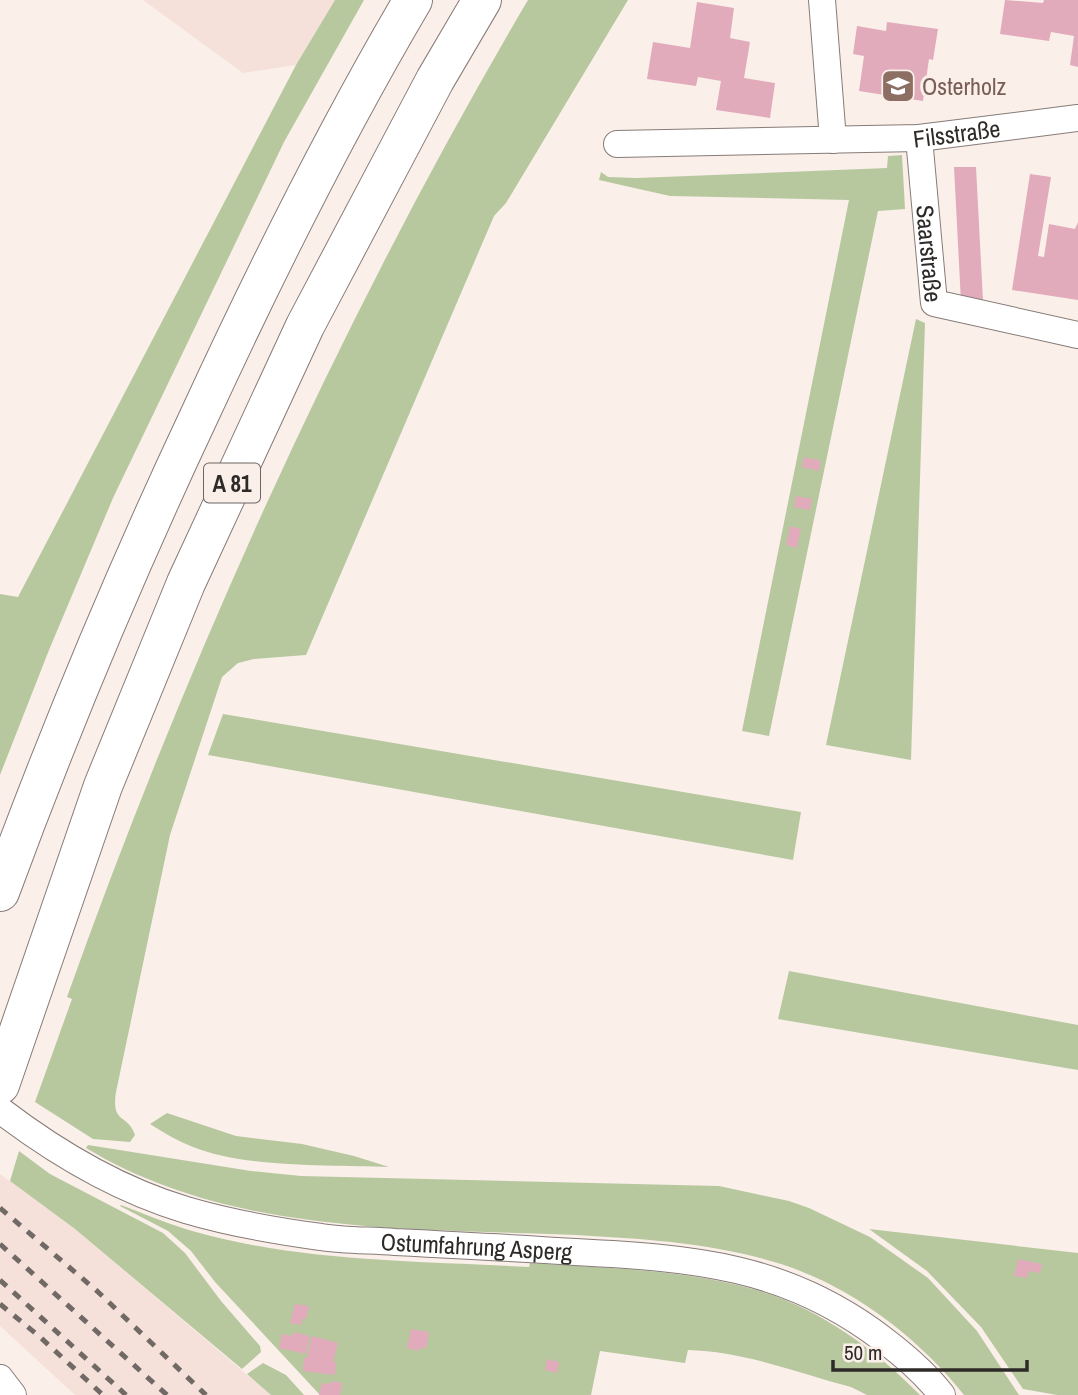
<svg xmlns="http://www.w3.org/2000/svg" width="1078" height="1395" viewBox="0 0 1078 1395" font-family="'Archivo Narrow',sans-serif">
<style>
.built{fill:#f5e1d9}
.green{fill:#b7c89f}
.building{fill:#e1abbb}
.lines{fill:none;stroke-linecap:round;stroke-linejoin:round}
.minor-casing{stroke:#867b77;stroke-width:28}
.highway-casing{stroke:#867b77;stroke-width:40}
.minor{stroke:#fff;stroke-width:26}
.highway{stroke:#fff;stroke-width:38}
.rail{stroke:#706966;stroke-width:5;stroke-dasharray:9 9;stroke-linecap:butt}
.labels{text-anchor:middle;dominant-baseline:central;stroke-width:6;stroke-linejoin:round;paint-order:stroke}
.shield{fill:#fbefea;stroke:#6c6562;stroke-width:2}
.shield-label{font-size:23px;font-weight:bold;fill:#2e2a28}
.education-label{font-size:24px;fill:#785e54;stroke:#fbefea;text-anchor:start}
.street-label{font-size:24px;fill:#2e2a28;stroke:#fbefea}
</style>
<rect width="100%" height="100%" fill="#fbefea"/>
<g class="built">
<polygon points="143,0 335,0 296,65 243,73"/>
<polygon points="0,1174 75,1229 271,1395 75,1395 0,1326"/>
</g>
<g class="green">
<polygon points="335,0 364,0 284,142 113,498 49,650 0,775 0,594 18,597 296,65"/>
<path d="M528 0H628L506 203 494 216 306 655 254 659 238 663 222 677 170 835 116 1092C111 1125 128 1113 135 1135L130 1142 93 1139 35 1102 72 999 67 997C190 652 342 316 528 0Z"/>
<polygon points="902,155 905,209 878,211 769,736 742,731 849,200 670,196 599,180 601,172 608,177 637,178 887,168 888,156"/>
<polygon points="916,319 925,323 911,760 826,745"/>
<polygon points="223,714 801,812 793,860 208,755"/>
<polygon points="789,971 1078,1025 1078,1070 778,1019"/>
<path d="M167 1113 236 1136 302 1144 354 1156 389 1167C333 1165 245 1168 193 1147 178 1141 164 1133 150 1124Z"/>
<path d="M88 1145 251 1171 301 1176 719 1186 789 1201 809 1208 870 1237 928 1278 977 1331 1019 1395H964C918 1337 852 1287 781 1264 714 1243 646 1239 576 1235 412 1228 232 1236 86 1148Z"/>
<polygon points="19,1151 50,1174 163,1233 185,1253 221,1301 260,1346 261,1352 242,1369 75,1229 10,1181"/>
<path d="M121 1205C145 1214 170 1225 196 1232 303 1262 419 1261 529 1267L530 1263C603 1268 678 1269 749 1288 815 1305 873 1347 920 1395H867L851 1387C798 1373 743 1351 688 1350L685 1363 600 1351 591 1395H320L215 1282 191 1251 168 1231 120 1206Z"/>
<polygon points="869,1229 1078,1253 1078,1395 1057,1395 1023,1389 981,1327 927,1271"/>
<polygon points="263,1363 286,1375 304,1395 271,1395 247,1374"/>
</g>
<g class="building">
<polygon points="1005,0 1043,3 1044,0 1078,0 1078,67 1070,65 1074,36 1051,32 1049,41 1000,34"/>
<polygon points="697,2 734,8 730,38 750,42 744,78 775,83 770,118 716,110 721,81 698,77 696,86 647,79 653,42 690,48"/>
<polygon points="887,22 938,29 933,60 929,59 923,101 859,91 864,56 853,54 857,26 886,31"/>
<polygon points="954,167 976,167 983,301 961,302"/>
<polygon points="1030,174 1051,177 1038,256 1044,257 1049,224 1075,229 1078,222 1078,300 1012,290"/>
<polygon points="804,457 821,461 819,471 802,467"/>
<polygon points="796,496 812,499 810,510 794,507"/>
<polygon points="790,526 801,529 797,548 786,545"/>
<polygon points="1018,1259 1042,1264 1040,1273 1029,1271 1027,1278 1014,1276"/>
<polygon points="295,1304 309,1306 306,1319 303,1318 301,1325 290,1323"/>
<polygon points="411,1329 429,1332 426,1349 420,1347 419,1351 407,1348"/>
<polygon points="293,1332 310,1336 306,1354 279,1348 282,1334 292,1336"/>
<polygon points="312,1336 338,1343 333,1362 336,1362 335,1375 303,1371 304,1358 307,1358"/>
<polygon points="547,1359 559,1362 557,1373 545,1370"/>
<polygon points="331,1381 342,1383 340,1395 319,1395 322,1383 330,1384"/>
</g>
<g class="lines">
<g class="minor-casing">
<g id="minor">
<polyline points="822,0 833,140"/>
<path id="s1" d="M919 138 934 303 1078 335"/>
<path id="s2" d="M617 144 919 138 1078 118"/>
<path id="s3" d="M0 1110C55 1152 119 1190 186 1210 230 1223 276 1231 321 1237 345 1241 370 1240 395 1242 455 1245 515 1248 575 1252 692 1258 787 1265 884 1340 905 1356 926 1374 942 1395"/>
<polyline points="0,1378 13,1395"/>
</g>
</g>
<g class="highway-casing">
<g id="highway">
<path d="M0 892C60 729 126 571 200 414 265 273 334 134 413 0"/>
<polyline points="0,1085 103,786 186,583 305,326 435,80 482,0"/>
</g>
</g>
<use href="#minor" class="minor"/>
<use href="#highway" class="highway"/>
<g class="rail">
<polyline points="0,1208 97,1291 206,1395"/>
<polyline points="0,1244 167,1395"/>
<polyline points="0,1280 126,1395"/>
<polyline points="0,1304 40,1337 103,1395"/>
</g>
</g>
<defs>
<g id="school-square" transform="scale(1.75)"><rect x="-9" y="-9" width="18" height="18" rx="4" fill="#8d6e63" stroke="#fbefea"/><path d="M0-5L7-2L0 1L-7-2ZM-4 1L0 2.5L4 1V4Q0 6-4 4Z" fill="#fff"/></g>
</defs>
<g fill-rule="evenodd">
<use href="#school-square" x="898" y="86"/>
</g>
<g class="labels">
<rect class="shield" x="204" y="463.5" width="56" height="39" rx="5"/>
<g class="shield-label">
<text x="232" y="483">A 81</text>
</g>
<g class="education-label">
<text x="922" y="86">Osterholz</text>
</g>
<g class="street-label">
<text stroke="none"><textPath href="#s2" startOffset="340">Filsstraße</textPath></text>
<text stroke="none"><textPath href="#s1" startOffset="116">Saarstraße</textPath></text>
<text stroke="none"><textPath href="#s3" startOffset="506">Ostumfahrung Asperg</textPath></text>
</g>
</g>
<path d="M833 1360v10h194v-10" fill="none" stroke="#2e2a28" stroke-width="3.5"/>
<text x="844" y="1360" font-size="21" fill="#2e2a28" stroke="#fbefea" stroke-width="5" paint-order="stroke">50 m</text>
</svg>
